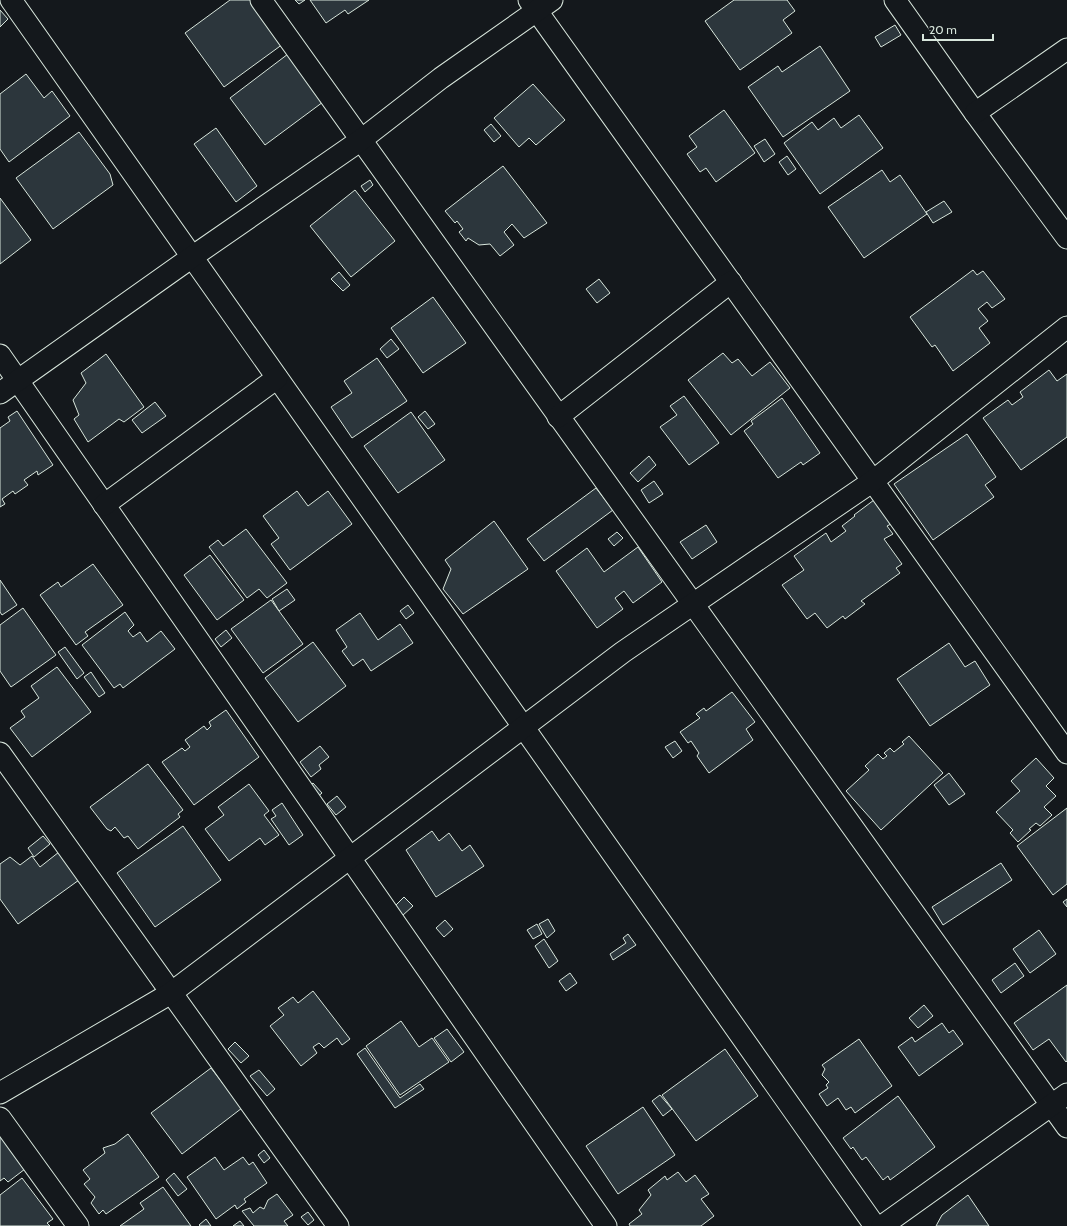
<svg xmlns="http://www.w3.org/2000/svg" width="1067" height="1226" viewBox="0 0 1067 1226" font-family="Cabin,sans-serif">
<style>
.building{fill:#2c363c;stroke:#d8e6dc}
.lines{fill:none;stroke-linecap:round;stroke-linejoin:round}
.street-casing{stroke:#d8e6dc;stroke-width:23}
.street{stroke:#14181c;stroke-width:21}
</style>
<rect width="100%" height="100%" fill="#14181c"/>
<g class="building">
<polygon points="230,0 251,0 283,44 224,87 185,33"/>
<polygon points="295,0 305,0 299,4"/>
<polygon points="310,0 369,0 348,14 345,10 326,23"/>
<polygon points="734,0 787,0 795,11 783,20 792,33 740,70 705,21"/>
<polygon points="0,10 8,19 0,27"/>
<polygon points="895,25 901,35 881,47 875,37"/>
<polygon points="820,46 850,91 783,137 748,87 778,66 782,72"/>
<polygon points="288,54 323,102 265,145 230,98"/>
<polygon points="26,74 44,98 52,91 70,116 9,162 0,149 0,94"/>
<polygon points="533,84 565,120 536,145 529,138 519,147 494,118"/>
<polygon points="724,110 755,153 716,182 706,168 700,172 687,154 697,147 689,136"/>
<polygon points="859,115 883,148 820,194 784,143 812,122 818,130 834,118 841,128"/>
<polygon points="491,124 501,136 494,142 484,130"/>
<polygon points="216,128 257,186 236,202 194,144"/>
<polygon points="79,132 110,174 113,185 53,229 16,178"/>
<polygon points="765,139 775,154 764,162 754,146"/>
<polygon points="787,156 796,169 788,175 779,162"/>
<polygon points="503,166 547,223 524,238 512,224 504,232 514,245 500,256 490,244 479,245 468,238 466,241 459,232 463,229 457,221 455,223 445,211"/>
<polygon points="882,170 890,182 900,175 927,214 864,258 828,207"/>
<polygon points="370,180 373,185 365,192 361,186"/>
<polygon points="355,190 395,241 351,277 310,226"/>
<polygon points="0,198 31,240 0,264"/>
<polygon points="944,201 952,212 933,223 926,212"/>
<polygon points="973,270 977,275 983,271 1005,299 992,308 987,302 978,309 988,321 979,328 990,343 953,371 935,345 932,347 910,317"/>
<polygon points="339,272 350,285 343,291 331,279"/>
<polygon points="599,279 610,293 597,303 586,289"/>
<polygon points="433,297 466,343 423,373 391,328"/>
<polygon points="391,339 399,349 387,358 380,349"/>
<polygon points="723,353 732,363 738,359 752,376 770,362 790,388 731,435 688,380"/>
<polygon points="106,354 144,407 124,422 119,419 88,442 74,419 79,415 73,400 86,383 81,373"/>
<polygon points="377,358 407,401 352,438 331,407 352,393 344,381"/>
<polygon points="1049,370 1057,381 1067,374 1067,437 1021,470 983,418 1008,400 1012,405 1023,397 1020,392"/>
<polygon points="684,396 719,443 689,465 660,427 677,415 670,406"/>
<polygon points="782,398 820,453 803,465 801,462 778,478 744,431 753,424 751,421"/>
<polygon points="155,402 166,416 142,433 132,420"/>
<polygon points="17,411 53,465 38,475 37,471 24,480 28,485 15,494 13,491 2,499 5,504 0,507 0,428 10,421 8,417"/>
<polygon points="425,411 435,424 428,429 418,417"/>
<polygon points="411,412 445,460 398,493 364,446"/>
<polygon points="967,434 996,477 985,485 994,497 933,540 894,484"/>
<polygon points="649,456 656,465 638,482 630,473"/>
<polygon points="654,481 663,494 649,503 641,490"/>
<polygon points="596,488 613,510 544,561 527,539"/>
<polygon points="297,491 308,506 328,491 352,524 290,570 271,544 279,538 263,516"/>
<polygon points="874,500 891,524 887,526 893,534 884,539 902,564 896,568 900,573 861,601 865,604 845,619 843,616 827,628 815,613 807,619 782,585 804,570 794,556 826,533 831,542 846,531 842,526 855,516 854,515"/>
<polygon points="494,521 528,569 463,614 443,589 451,569 445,560"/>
<polygon points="706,525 717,542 692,559 680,542"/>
<polygon points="246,529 287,583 267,598 259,589 247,598 209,547 218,540 223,546"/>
<polygon points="617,532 623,538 614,546 608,539"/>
<polygon points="638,547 662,582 633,603 624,591 615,598 623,609 597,628 556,571 587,548 604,572"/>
<polygon points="210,555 244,600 217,620 184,575"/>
<polygon points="93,564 123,605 85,632 88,636 76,645 40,595 58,582 61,587"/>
<polygon points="0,580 17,605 2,615 0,612"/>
<polygon points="287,589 295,600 279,611 272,599"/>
<polygon points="271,600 303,644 263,673 231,629"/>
<polygon points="408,605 414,613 406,619 400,611"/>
<polygon points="23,608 56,655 11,687 0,671 0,625"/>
<polygon points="125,612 134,625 128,631 133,637 140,632 147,642 161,631 175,649 123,688 120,684 114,688 82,645"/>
<polygon points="360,613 378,640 400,624 413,643 371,671 363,659 353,666 342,651 347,647 336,630"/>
<polygon points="226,630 232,638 221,647 215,639"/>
<polygon points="313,642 346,686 298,722 265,678"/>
<polygon points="949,643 965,667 975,661 990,685 930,726 897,679"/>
<polygon points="65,647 84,673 77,679 58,652"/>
<polygon points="57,667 91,712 32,757 10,728 25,717 21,711 39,698 31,686"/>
<polygon points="91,672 105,693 99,697 84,677"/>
<polygon points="732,692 755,722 746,729 753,740 709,773 697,756 699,753 691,741 688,743 680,732 700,718 696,714 704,708 706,711"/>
<polygon points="226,710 259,757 194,805 162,762 182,748 185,751 190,747 185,740 204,726 207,730 211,726 209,722"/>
<polygon points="909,736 943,773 881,830 846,791 869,770 865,766 878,754 883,759 887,756 884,753 890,748 894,752 904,744 902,742"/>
<polygon points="675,741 682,751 673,758 665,747"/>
<polygon points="320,746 329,757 319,765 321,769 311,777 300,762"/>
<polygon points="1036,758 1054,778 1046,786 1056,796 1044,807 1052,815 1040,826 1036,823 1029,829 1031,830 1018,842 1010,833 1013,830 996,812 1020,791 1011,781"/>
<polygon points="148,764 183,810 178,814 180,817 138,849 128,836 124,838 115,827 111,831 107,829 90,807"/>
<polygon points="949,773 965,794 949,805 934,785"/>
<polygon points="313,783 322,793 315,799 306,789"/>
<polygon points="249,784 269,811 264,815 279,835 265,845 260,838 229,861 205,829 224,815 218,807"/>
<polygon points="337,796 346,807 336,815 327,804"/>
<polygon points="282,803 303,835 289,845 271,819 276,816 272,810"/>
<polygon points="1067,808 1067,884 1053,895 1017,846"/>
<polygon points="183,826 221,880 155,927 117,873"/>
<polygon points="432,831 439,841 449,833 462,851 470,845 484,866 436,897 406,850"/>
<polygon points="43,836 50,844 34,857 28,848"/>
<polygon points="59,852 79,880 18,924 0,899 0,864 10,857 20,865 32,856 40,867"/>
<polygon points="1001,863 1012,880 943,925 932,907"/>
<polygon points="404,897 413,906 402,916 394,907"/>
<polygon points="1067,899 1067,907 1063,902"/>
<polygon points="548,919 555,931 547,938 539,924"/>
<polygon points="445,920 453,929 444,937 436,928"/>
<polygon points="537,924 542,934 533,939 527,930"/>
<polygon points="1039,930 1056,954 1030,973 1013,949"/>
<polygon points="628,934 636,945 613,960 610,954 626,943 623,938"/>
<polygon points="544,939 558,961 549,968 535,946"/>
<polygon points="1015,963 1024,976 1001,993 992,980"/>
<polygon points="570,973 577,983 566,991 559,981"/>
<polygon points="1067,985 1067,1061 1066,1062 1049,1039 1033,1050 1014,1023"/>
<polygon points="313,991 350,1039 342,1045 337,1038 324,1048 319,1043 313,1047 317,1053 301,1066 270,1026 284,1015 278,1008 293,997 298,1003"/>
<polygon points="924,1005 933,1016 918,1028 909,1018"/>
<polygon points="401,1021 419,1047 432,1038 449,1062 400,1095 366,1046"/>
<polygon points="942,1023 949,1033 953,1030 963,1044 919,1076 898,1047 912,1037 915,1042"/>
<polygon points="447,1029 464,1052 451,1062 434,1038"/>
<polygon points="859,1039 892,1086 855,1113 851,1107 846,1110 838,1098 827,1106 819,1094 828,1088 826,1085 829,1082 822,1075 825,1069 822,1065"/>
<polygon points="235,1042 249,1056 241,1063 228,1049"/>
<polygon points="365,1048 400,1098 420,1084 424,1089 395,1108 357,1054"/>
<polygon points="725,1049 758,1096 696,1141 662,1095"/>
<polygon points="211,1068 242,1108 182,1154 151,1113"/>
<polygon points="259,1070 275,1089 267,1096 250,1076"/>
<polygon points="660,1095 672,1109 663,1116 652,1101"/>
<polygon points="898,1096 935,1147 890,1180 888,1176 883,1180 866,1157 862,1160 853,1147 851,1149 843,1138"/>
<polygon points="643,1107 675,1155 618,1194 586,1146"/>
<polygon points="128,1134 159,1177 106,1214 103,1210 99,1214 91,1203 95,1197 84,1184 90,1179 83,1170 105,1153 103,1148 115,1144"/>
<polygon points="0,1136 25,1169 8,1182 4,1178 0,1181"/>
<polygon points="264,1150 270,1158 264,1163 258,1155"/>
<polygon points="215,1157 224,1170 243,1157 249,1165 253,1162 267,1183 244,1199 246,1202 237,1209 235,1205 216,1219 187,1177"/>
<polygon points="678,1172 686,1182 695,1175 709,1194 701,1199 714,1216 701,1226 630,1226 629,1224 642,1214 639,1210 651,1195 648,1190 665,1176 667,1180"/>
<polygon points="174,1173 187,1189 178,1196 166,1180"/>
<polygon points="22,1178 53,1219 47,1223 50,1226 0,1226 0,1195"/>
<polygon points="163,1187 191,1226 120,1226 144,1209 140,1203"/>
<polygon points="277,1194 293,1215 284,1221 288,1226 254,1226 242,1211 250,1208 253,1213 260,1207 264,1209 268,1200"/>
<polygon points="968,1195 989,1226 936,1226 942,1215"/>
<polygon points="308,1212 314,1220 308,1225 301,1217"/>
<polygon points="206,1219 211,1226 200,1226 199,1225"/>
<polygon points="240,1221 244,1226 233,1226"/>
</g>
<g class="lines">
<g class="street-casing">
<g id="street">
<polyline points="11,0 875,1226"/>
<polyline points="261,0 1067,1127"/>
<polyline points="529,0 1067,753"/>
<polyline points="895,0 975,113 1067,238"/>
<polyline points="975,113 1067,49"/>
<polyline points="0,355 606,1226"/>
<polyline points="0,393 192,257 361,140 441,78 552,0"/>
<polyline points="558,417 731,282"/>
<polyline points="104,505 277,378"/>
<polyline points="0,753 338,1226"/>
<polyline points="0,1093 171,993 623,652 873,481 1067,327"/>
<polyline points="0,1118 78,1226"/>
<polyline points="882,1226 1067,1094"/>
</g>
</g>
<use href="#street" class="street"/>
</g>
<path d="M923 34v6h70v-6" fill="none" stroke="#d8e6dc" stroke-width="2"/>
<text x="929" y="34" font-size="12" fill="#d8e6dc" stroke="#14181c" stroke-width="3" paint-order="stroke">20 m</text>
</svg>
